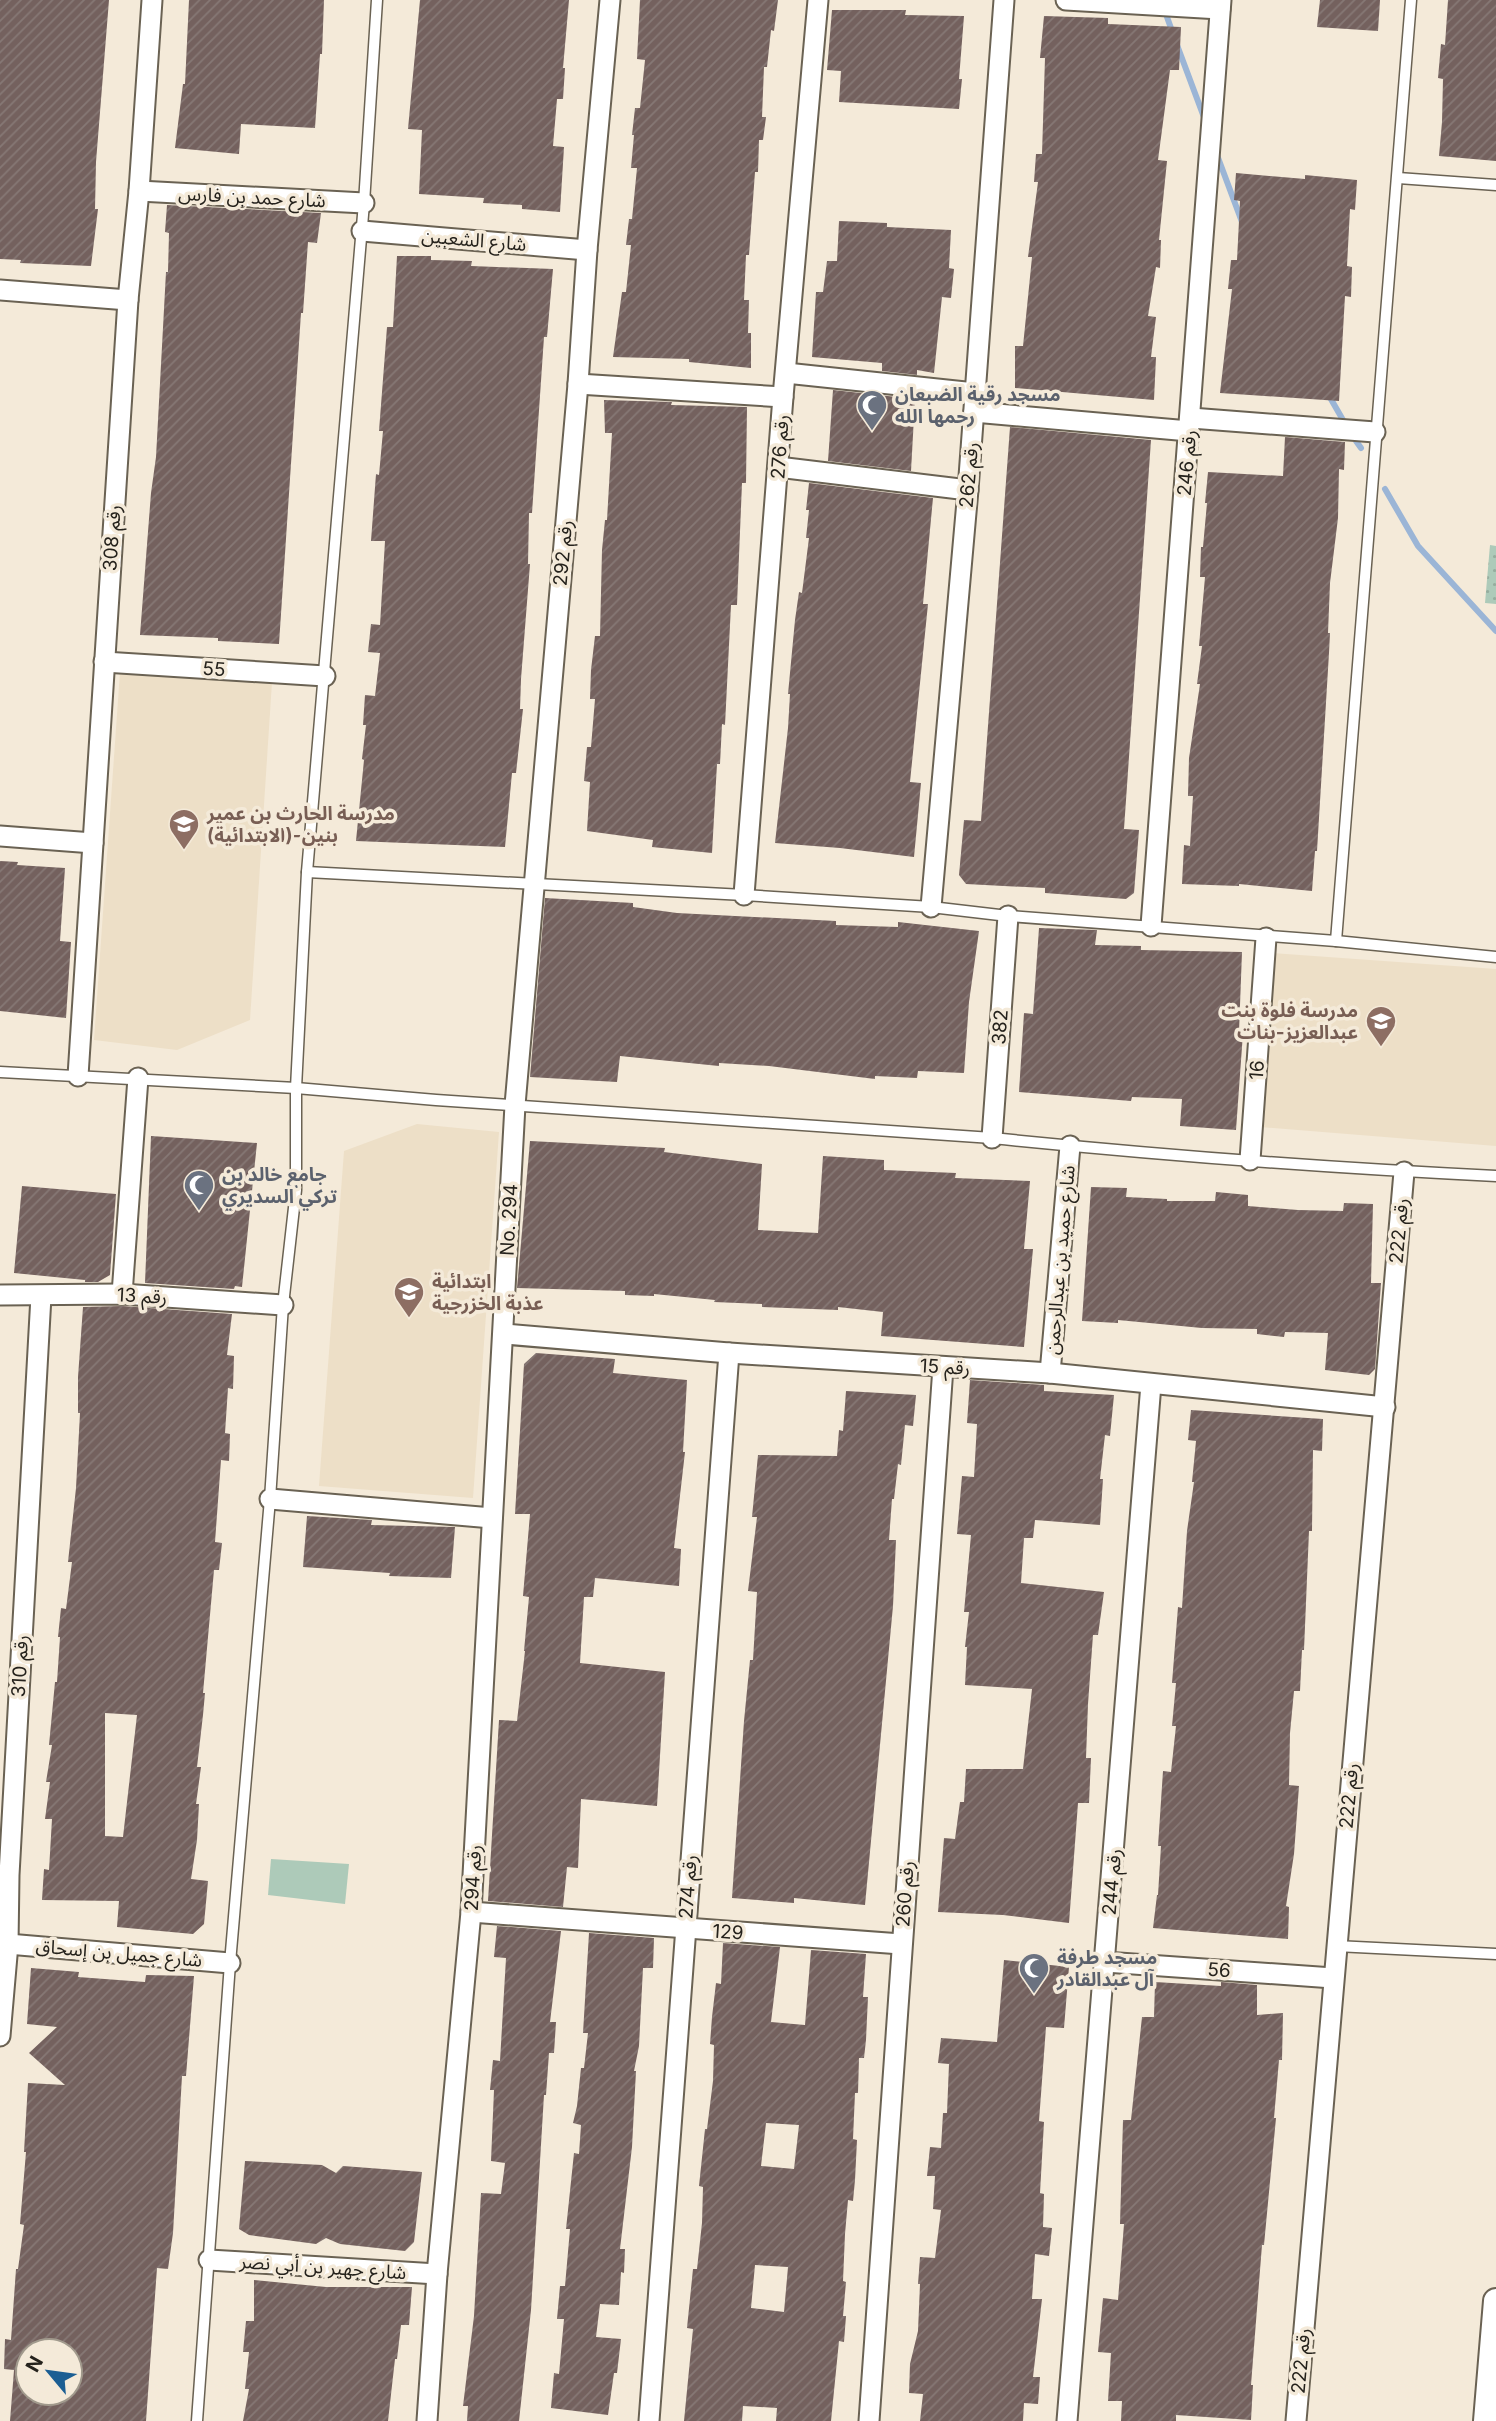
<svg xmlns="http://www.w3.org/2000/svg" width="1496" height="2421" viewBox="0 0 1496 2421" font-family="Inter,'Noto Sans Arabic',sans-serif">
<style>
.built{fill:#eddfc7}
.green{fill:url(#green-dots)}
.pitch{fill:#adcab9}
.lines{fill:none;stroke-linecap:round;stroke-linejoin:round}
.stream{stroke:#9bb5d6;stroke-width:6}
.building{fill:url(#building-hatch);fill-rule:evenodd}
.service-casing{stroke:#6a6253;stroke-width:13}
.minor-casing{stroke:#6a6253;stroke-width:23}
.tertiary-casing{stroke:#6a6253;stroke-width:28}
.service{stroke:#fff;stroke-width:10}
.minor{stroke:#fff;stroke-width:19}
.tertiary{stroke:#fff;stroke-width:24}
.labels{text-anchor:middle;dominant-baseline:central;stroke-width:7;stroke-linejoin:round;paint-order:stroke}
.street-label{font-size:19px;fill:#25221c;stroke:#f4ead9}
.worship-label{font-size:19px;font-weight:bold;fill:#5b616d;stroke:#f4ead9;text-anchor:start}
.education-label{font-size:19px;font-weight:bold;fill:#785e54;stroke:#f4ead9;text-anchor:start}
</style>
<defs>
<pattern id="green-dots" width="8" height="8" patternUnits="userSpaceOnUse" patternTransform="scale(1.75)"><rect width="8" height="8" fill="#adcab9"/><path d="M2 2h.1M6 6h.1" fill="none" stroke="#95ad9e" stroke-width="1.8" stroke-linecap="round"/></pattern>
<pattern id="building-hatch" width="6" height="6" patternUnits="userSpaceOnUse" patternTransform="scale(1.75)"><rect width="6" height="6" fill="#74615e"/><path d="M-1 1l2-2M0 6l6-6M5 7l2-2" fill="none" stroke="#867875"/></pattern>
</defs>
<rect width="100%" height="100%" fill="#f4ead9"/>
<g class="built">
<polygon points="120,672 272,682 250,1020 177,1050 94,1040"/>
<polygon points="1272,953 1496,969 1496,1146 1260,1127"/>
<polygon points="417,1124 499,1132 473,1498 319,1486 344,1151"/>
</g>
<polygon class="green" points="1490,545 1496,546 1496,604 1485,603"/>
<polygon class="pitch" points="271,1859 349,1864 345,1904 268,1895"/>
<g class="lines">
<g class="stream">
<polyline points="1167,17 1172,31"/>
<polyline points="1177,45 1205,120"/>
<polyline points="1217,155 1242,222"/>
<polyline points="1328,394 1343,420"/>
<polyline points="1356,441 1361,448"/>
<polyline points="1385,489 1418,546 1496,631"/>
</g>
</g>
<g class="building">
<polygon points="0,0 109,0 96,162 95,209 98,209 91,266 20,263 21,260 0,259"/>
<polygon points="189,0 324,0 322,54 320,54 315,128 241,124 239,154 175,148 183,84 185,84"/>
<polygon points="420,0 569,0 563,68 565,68 563,99 557,99 553,146 564,147 560,212 522,209 522,205 483,203 484,198 419,194 422,130 408,129"/>
<polygon points="640,0 778,0 774,31 771,30 767,67 764,67 762,117 766,117 763,140 759,140 758,172 755,172 749,255 746,255 744,300 749,300 748,333 751,333 751,368 689,362 689,359 613,357 622,292 626,292 631,245 626,245 629,219 632,219 637,168 631,168 634,135 632,135 635,108 640,108 645,60 637,59"/>
<polygon points="1320,0 1380,0 1378,31 1317,27"/>
<polygon points="1448,0 1496,0 1496,161 1439,156 1442,122 1443,79 1438,78 1441,44 1445,45"/>
<polygon points="832,10 906,10 905,15 964,16 959,79 962,79 959,109 839,102 841,71 827,70"/>
<polygon points="1044,16 1108,18 1108,24 1181,27 1179,70 1170,70 1158,160 1167,161 1159,240 1161,240 1160,268 1156,267 1148,316 1156,317 1151,357 1156,357 1154,400 1015,388 1015,346 1023,346 1028,297 1032,257 1028,257 1038,182 1034,182 1036,154 1042,154 1045,58 1040,58"/>
<polygon points="1236,173 1305,179 1305,175 1357,180 1355,210 1350,209 1347,266 1352,267 1351,297 1345,296 1339,401 1220,393 1232,289 1228,289 1231,260 1237,260 1240,201 1234,200"/>
<polygon points="167,205 321,213 317,243 308,242 303,313 301,313 279,644 218,641 218,638 140,635 151,493 156,457 166,272 168,272 169,233 165,232"/>
<polygon points="839,221 887,223 887,227 951,230 949,268 954,269 951,298 942,297 934,373 917,370 917,375 882,371 882,363 812,357 816,292 823,292 827,261 837,261"/>
<polygon points="397,256 431,256 431,260 472,261 471,266 553,269 547,337 544,337 532,513 529,513 528,564 530,564 521,679 520,709 523,709 516,773 512,773 505,847 356,841 364,760 362,759 366,725 363,725 365,695 375,696 380,653 368,652 371,624 380,625 385,541 371,541 376,474 379,475 383,431 379,431 387,327 393,327"/>
<polygon points="833,390 915,399 911,471 828,461"/>
<polygon points="604,400 672,402 671,405 747,407 746,483 742,483 737,605 731,605 725,725 722,724 720,764 717,764 712,853 652,847 653,840 587,831 590,782 584,781 587,747 591,747 595,699 590,699 591,670 595,636 600,636 602,550 605,520 607,520 612,433 605,433"/>
<polygon points="1010,427 1151,440 1124,829 1139,830 1134,893 1126,899 1045,893 1045,888 966,884 959,875 964,820 981,821"/>
<polygon points="1285,437 1345,442 1344,470 1339,469 1338,518 1330,583 1328,633 1330,633 1329,653 1317,851 1315,851 1312,891 1239,884 1239,886 1182,884 1184,845 1190,846 1193,796 1188,796 1189,758 1200,684 1197,684 1202,646 1199,646 1205,577 1200,577 1201,547 1203,547 1207,503 1205,503 1208,472 1283,476"/>
<polygon points="809,483 933,498 923,604 928,604 910,782 921,783 914,857 840,848 775,843 788,728 790,694 788,694 795,620 799,592 802,593 809,538 806,538 809,510 806,510"/>
<polygon points="0,861 18,862 17,865 65,868 60,941 71,942 66,1018 0,1011"/>
<polygon points="545,898 633,903 633,907 677,913 836,921 836,925 898,927 898,922 979,931 969,1002 964,1073 918,1071 917,1078 875,1076 875,1079 769,1066 719,1063 719,1066 620,1056 617,1082 530,1077"/>
<polygon points="1039,928 1097,930 1095,945 1141,946 1141,950 1242,952 1239,1032 1243,1033 1236,1130 1180,1126 1182,1099 1132,1097 1131,1101 1019,1092 1024,1013 1033,1014"/>
<polygon points="151,1136 257,1143 242,1287 235,1286 234,1289 145,1283"/>
<polygon points="530,1141 665,1148 664,1152 762,1164 758,1230 818,1233 823,1156 884,1160 884,1170 956,1173 955,1178 1030,1181 1024,1249 1033,1249 1024,1347 881,1336 883,1312 838,1307 838,1310 762,1307 762,1304 714,1302 715,1300 654,1294 654,1296 625,1295 625,1291 517,1288"/>
<polygon points="22,1186 116,1194 110,1275 98,1282 85,1282 85,1280 14,1273"/>
<polygon points="1091,1187 1127,1188 1126,1197 1167,1199 1167,1201 1215,1201 1216,1192 1248,1195 1248,1206 1298,1210 1343,1211 1344,1203 1373,1204 1371,1283 1381,1283 1375,1369 1369,1375 1325,1370 1328,1333 1285,1332 1284,1337 1257,1334 1257,1329 1202,1328 1118,1320 1118,1323 1082,1321"/>
<path d="M122 1306 232 1314 227 1355 234 1356 233 1389 228 1388 225 1433 230 1434 229 1461 221 1460 215 1542 222 1543 219 1570H214L203 1693H205L203 1715 197 1767H201L196 1804H199L197 1840 191 1879 208 1881 204 1924 193 1934 117 1927 119 1901 42 1900 44 1869 49 1870 52 1819H45L50 1782H46L52 1745H49L55 1682H57L60 1637H58L61 1608 66 1609 72 1562H68L76 1488 80 1413H78V1377L83 1307ZM105 1713 137 1715 123 1837 105 1836Z"/>
<polygon points="536,1353 615,1359 613,1373 687,1380 683,1452 685,1452 674,1548 681,1549 679,1586 595,1578 593,1597 584,1597 580,1663 665,1672 657,1806 581,1799 578,1868 567,1867 563,1907 488,1901 499,1720 517,1721 525,1651 524,1651 529,1597 523,1596 530,1514 515,1514 524,1364"/>
<polygon points="970,1380 1044,1385 1044,1391 1114,1395 1110,1436 1105,1435 1100,1479 1103,1479 1100,1525 1035,1520 1033,1538 1024,1538 1021,1583 1104,1592 1098,1635 1093,1635 1088,1704 1086,1758 1091,1758 1089,1803 1078,1803 1069,1923 1003,1915 938,1912 944,1838 955,1839 960,1802 964,1802 966,1769 1023,1769 1032,1689 965,1685 967,1647 965,1647 969,1612 964,1612 971,1535 957,1534 962,1476 974,1477 977,1424 967,1423"/>
<polygon points="846,1391 916,1395 913,1426 905,1425 901,1465 898,1464 894,1499 892,1499 889,1540 896,1540 893,1606 865,1905 794,1898 794,1903 732,1898 744,1721 750,1660 753,1660 757,1592 748,1591 757,1517 752,1517 758,1455 837,1456 839,1430 843,1431"/>
<polygon points="1191,1410 1323,1419 1322,1451 1313,1450 1312,1531 1309,1531 1304,1650 1302,1650 1300,1691 1294,1691 1290,1733 1289,1785 1299,1786 1294,1854 1286,1906 1289,1907 1288,1939 1153,1928 1157,1895 1158,1895 1161,1846 1158,1846 1163,1771 1171,1772 1176,1726 1172,1726 1176,1683 1172,1683 1178,1607 1182,1608 1187,1531 1194,1482 1192,1482 1196,1441 1188,1440"/>
<polygon points="307,1516 372,1520 371,1525 455,1527 451,1578 389,1576 390,1573 303,1567"/>
<polygon points="497,1926 561,1931 550,2022 556,2022 554,2053 549,2053 546,2095 544,2095 531,2310 519,2421 467,2421 468,2406 463,2406 474,2316 481,2193 501,2194 505,2163 491,2161 494,2090 490,2090 493,2060 500,2061 506,1958 494,1957"/>
<polygon points="589,1933 654,1938 653,1968 643,1968 639,2046 634,2071 636,2071 632,2147 620,2249 625,2249 624,2273 621,2272 619,2305 600,2304 596,2337 621,2339 617,2373 614,2373 608,2415 551,2408 554,2373 559,2374 564,2319 557,2319 560,2286 565,2286 570,2229 566,2229 574,2153 579,2154 581,2125 573,2123 577,2106 581,2068 584,2068 588,2033 583,2033"/>
<path d="M723 1943 780 1947 771 2022 805 2025 811 1950 866 1954 863 1997H868L866 2040 864 2058H859L858 2093H855L853 2139 857 2140 855 2180 853 2201 848 2200 845 2234 843 2281 846 2282 843 2316H846L844 2342 839 2341 831 2421H776L777 2408 743 2406 742 2421H684L693 2329 687 2328 693 2269H697L702 2223 703 2187 699 2186 705 2129H707L713 2081 714 2045 710 2044 712 2017 716 1983 721 1984ZM766 2123 799 2125 794 2169 761 2166ZM755 2265 788 2267 784 2312 751 2308Z"/>
<polygon points="1004,1960 1069,1967 1064,2028 1046,2027 1039,2121 1044,2122 1040,2193 1044,2194 1043,2227 1052,2228 1049,2256 1035,2254 1032,2299 1042,2299 1033,2377 1040,2377 1038,2404 1024,2403 1023,2421 920,2421 923,2394 909,2393 910,2364 918,2331 920,2284 918,2284 920,2257 935,2258 941,2210 933,2209 935,2176 927,2176 930,2147 941,2148 943,2113 947,2113 949,2064 938,2063 941,2038 997,2042"/>
<path d="M31 1968 79 1972 78 1977 145 1982 146 1975 194 1976 186 2076H182L173 2233 168 2269 157 2268 146 2421H10L14 2370 4 2369 5 2339 11 2340 16 2269H18L24 2225 20 2224 26 2152H24L28 2083 65 2085 29 2053 57 2027 27 2024ZM28 2351H70V2393H28Z"/>
<polygon points="1155,1982 1221,1986 1221,1982 1257,1985 1257,2015 1283,2013 1282,2060 1279,2060 1274,2118 1276,2118 1264,2245 1262,2245 1251,2385 1253,2385 1251,2420 1176,2415 1176,2421 1121,2421 1122,2401 1108,2401 1111,2353 1098,2352 1103,2298 1118,2300 1124,2224 1120,2224 1123,2120 1131,2120 1142,2017 1154,2017"/>
<polygon points="245,2161 322,2165 336,2173 343,2166 422,2172 414,2242 405,2251 340,2244 326,2238 316,2244 249,2235 239,2229"/>
<polygon points="254,2280 326,2287 412,2287 409,2325 401,2325 397,2359 395,2359 388,2421 243,2421 249,2389 245,2389 249,2352 243,2352 246,2321 254,2321"/>
</g>
<g class="lines">
<g class="service-casing">
<g id="service">
<polyline points="1398,178 1496,185"/>
<polyline points="307,872 744,895 931,907 1008,916 1336,941 1496,957"/>
<polyline points="1336,941 1411,0"/>
<path d="M0 1072 296 1088 436 1100 992 1138C1159 1155 1328 1168 1496 1176"/>
<polyline points="1336,1946 1496,1954"/>
<polyline points="197,2421 230,1963 270,1499 283,1305 296,1190 296,1088 307,872 364,203 377,0"/>
</g>
</g>
<g class="minor-casing">
<g id="minor">
<polyline points="1066,0 1220,9"/>
<polyline points="139,191 364,203"/>
<polyline points="362,231 587,250"/>
<polyline points="0,290 128,300"/>
<polyline points="786,373 975,393"/>
<polyline points="578,384 783,397"/>
<polyline points="974,412 1189,431"/>
<polyline points="1191,418 1375,432"/>
<polyline points="778,467 968,490"/>
<polyline points="104,662 325,676"/>
<polyline points="0,836 93,843"/>
<polyline points="744,895 783,397 818,0"/>
<polyline points="931,907 968,490 1004,0"/>
<polyline points="1151,926 1221,0"/>
<polyline points="78,1076 128,300 139,191 152,0"/>
<polyline points="992,1138 1008,916"/>
<polyline points="1250,1160 1266,938"/>
<polyline points="122,1294 138,1078"/>
<polyline points="0,1295 122,1294 283,1305"/>
<polyline points="504,1334 729,1353 1050,1373 1385,1407"/>
<polyline points="1050,1373 1070,1146"/>
<polyline points="270,1499 492,1518"/>
<polyline points="471,1912 901,1944"/>
<polyline points="8,1944 230,1963"/>
<polyline points="1105,1962 1333,1978"/>
<polyline points="0,2036 8,1944 9,1875 41,1296"/>
<polyline points="209,2260 437,2274"/>
<polyline points="427,2421 437,2274 471,1912 515,1105 578,384 587,250 610,0"/>
<polyline points="649,2421 729,1353"/>
<polyline points="869,2421 943,1367"/>
<polyline points="1067,2421 1151,1384"/>
<polyline points="1296,2421 1404,1172"/>
</g>
</g>
<g class="tertiary-casing">
<polyline id="tertiary" points="1486,2421 1496,2301"/>
</g>
<use href="#service" class="service"/>
<use href="#minor" class="minor"/>
<use href="#tertiary" class="tertiary"/>
</g>
<defs>
<g id="mosque-pin" transform="scale(1.575)"><path d="M0 17L-7.5 6A9.5 9.5 0 1 1 7.5 6Z" fill="#6b7280" stroke="#f4ead9"/><path d="M3.5-4.9A6 6 0 1 0 3.5 4.9A5 5 0 1 1 3.5-4.9Z" fill="#fff"/></g>
<g id="school-pin" transform="scale(1.575)"><path d="M0 17L-7.5 6A9.5 9.5 0 1 1 7.5 6Z" fill="#8d6e63" stroke="#f4ead9"/><path d="M0-5L7-2L0 1L-7-2ZM-4 1L0 2.5L4 1V4Q0 6-4 4Z" fill="#fff"/></g>
</defs>
<g fill-rule="evenodd">
<use href="#mosque-pin" x="872" y="405"/>
<use href="#school-pin" x="184" y="824"/>
<use href="#school-pin" x="1381" y="1021"/>
<use href="#mosque-pin" x="199" y="1185"/>
<use href="#school-pin" x="409" y="1292"/>
<use href="#mosque-pin" x="1034" y="1968"/>
</g>
<g class="labels">
<g class="street-label">
<text transform="translate(252 197) rotate(3)">شارع حمد بن فارس</text>
<text transform="translate(474 240) rotate(5)">شارع الشعبين</text>
<text transform="translate(780 447) rotate(-86)">رقم 276</text>
<text transform="translate(1187 463) rotate(-85)">رقم 246</text>
<text transform="translate(969 475) rotate(-85)">رقم 262</text>
<text transform="translate(112 538) rotate(-86)">رقم 308</text>
<text transform="translate(563 553) rotate(-85)">رقم 292</text>
<text transform="translate(214 669) rotate(4)">55</text>
<text transform="translate(1000 1027) rotate(-86)">382</text>
<text transform="translate(1257 1070) rotate(-86)">16</text>
<text transform="translate(509 1220) rotate(-87)">No. 294</text>
<text transform="translate(1399 1231) rotate(-85)">رقم 222</text>
<text transform="translate(1060 1260) rotate(-85)">شارع حميد بن عبدالرحمن</text>
<text transform="translate(142 1296) rotate(3)">رقم 13</text>
<text transform="translate(945 1367) rotate(3)">رقم 15</text>
<text transform="translate(20 1666) rotate(-87)">رقم 310</text>
<text transform="translate(1349 1796) rotate(-85)">رقم 222</text>
<text transform="translate(473 1878) rotate(-87)">رقم 294</text>
<text transform="translate(1112 1882) rotate(-85)">رقم 244</text>
<text transform="translate(688 1887) rotate(-86)">رقم 274</text>
<text transform="translate(905 1894) rotate(-86)">رقم 260</text>
<text transform="translate(728 1932) rotate(4)">129</text>
<text transform="translate(119 1953) rotate(5)">شارع جميل بن إسحاق</text>
<text transform="translate(1219 1970) rotate(4)">56</text>
<text transform="translate(323 2267) rotate(4)">شارع جهير بن أبي نصر</text>
<text transform="translate(1301 2361) rotate(-85)">رقم 222</text>
</g>
<g class="worship-label">
<text x="895" y="394">مسجد رقية الضبعان<tspan x="895" dy="22">رحمها الله</tspan></text>
<text x="222" y="1174">جامع خالد بن<tspan x="222" dy="22">تركي السديري</tspan></text>
<text x="1057" y="1957">مسجد طرفة<tspan x="1057" dy="22">آل عبدالقادر</tspan></text>
</g>
<g class="education-label">
<text x="207" y="813">مدرسة الحارث بن عمير<tspan x="207" dy="22">(الابتدائية)-بنين</tspan></text>
<text x="1358" y="1010" text-anchor="end">مدرسة فلوة بنت<tspan x="1358" dy="22">عبدالعزيز-بنات</tspan></text>
<text x="432" y="1281">ابتدائية<tspan x="432" dy="22">عذبة الخزرجية</tspan></text>
</g>
</g>
<g transform="translate(49 2372) rotate(299)"><circle r="33" fill="#f4ead9" stroke="#a19a8d" stroke-width="2"/>
<path d="M0-5L12 26L0 18L-12 26Z" fill="#1b5e93"/>
<text y="-10" font-size="19" font-weight="bold" text-anchor="middle" fill="#25221c">N</text>
</g>
</svg>
